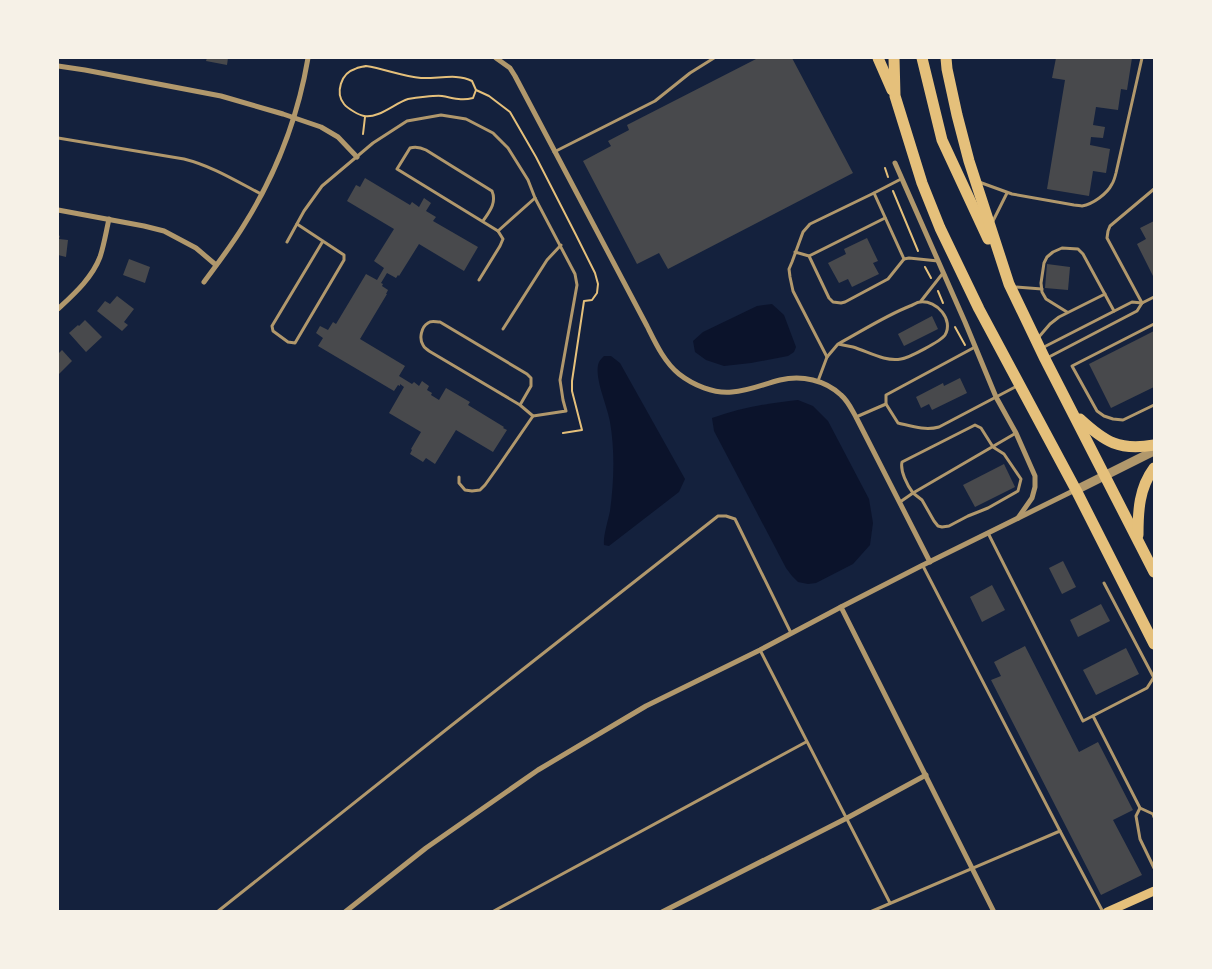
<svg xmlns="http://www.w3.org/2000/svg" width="1212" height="969" viewBox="0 0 1212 969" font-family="'Zilla Slab',serif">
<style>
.water{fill:#0b132b}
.building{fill:#48494c}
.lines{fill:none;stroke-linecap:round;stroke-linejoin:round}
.path{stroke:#e5c07b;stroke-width:2}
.service{stroke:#b1986c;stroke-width:3}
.minor{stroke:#b1986c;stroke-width:5}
.tertiary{stroke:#b1986c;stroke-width:9}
.secondary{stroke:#e5c07b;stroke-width:9}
.trunk{stroke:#e5c07b;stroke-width:11}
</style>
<rect width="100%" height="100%" fill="#14213d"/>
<g class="water">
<polygon points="772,304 784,315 796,347 794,352 788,356 751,363 724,366 706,360 695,352 693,341 703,332 757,306"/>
<path d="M604 356H611L620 363 685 479 679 492 609 546 604 545C603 536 608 521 610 511 614 482 615 451 610 422 608 407 593 376 599 362 600 360 602 358 604 356Z"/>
<path d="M798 400 813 406 828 421 869 499 873 523 870 545 853 564 816 583 808 584 798 582 792 576 786 568 714 431 712 418C740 408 769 403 798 400Z"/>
</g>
<g class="building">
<polygon points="207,58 228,58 227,65 206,61"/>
<polygon points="758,58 792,58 853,173 668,269 659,253 637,264 583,161 611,146 608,141 629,130 627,125"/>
<polygon points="1056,58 1132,58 1127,90 1121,89 1118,110 1096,107 1093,125 1105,127 1103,138 1091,137 1090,145 1110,149 1106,173 1093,171 1089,196 1047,189 1065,80 1052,78"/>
<polygon points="365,178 410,205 412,202 419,207 424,198 431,203 426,211 436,217 433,221 478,247 464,271 419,244 399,276 398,275 396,278 387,273 381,283 383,284 382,286 388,290 386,294 387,294 360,339 405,366 399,376 412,384 414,382 419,386 422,381 429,386 427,390 432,393 431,395 439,400 446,388 470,402 468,405 504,427 503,428 507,430 493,452 456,430 435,464 426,458 423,462 410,454 412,450 411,449 421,432 389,413 404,387 400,384 400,386 398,385 394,391 318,346 323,338 316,333 320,326 328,330 333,322 336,324 366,274 377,280 384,268 374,261 394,229 347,201 356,185 360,187"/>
<polygon points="1154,221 1154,278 1137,244 1146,239 1140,228"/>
<polygon points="58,235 60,236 59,239 68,240 66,257 58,255"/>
<polygon points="867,238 878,261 873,263 879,274 852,287 848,279 839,283 828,263 846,254 844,249"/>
<polygon points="129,259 150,267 145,283 123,275"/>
<polygon points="1047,264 1070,267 1068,290 1045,288"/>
<polygon points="117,296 134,309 124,322 128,325 122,331 97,311 105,301 110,304"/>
<polygon points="932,316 938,329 904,346 898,334"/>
<polygon points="85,320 102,337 86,352 69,333 78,325 79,326"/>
<polygon points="1154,331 1154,387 1111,408 1089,364"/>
<polygon points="62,350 72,361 58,375 58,354"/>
<polygon points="960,378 967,393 932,410 929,404 921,408 916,397 943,383 944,386"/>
<polygon points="1004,464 1015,487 975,507 963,485"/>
<polygon points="1063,561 1076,587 1062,594 1049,568"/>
<polygon points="992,585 1005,610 982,622 970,597"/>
<polygon points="1101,604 1110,621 1078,637 1070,620"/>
<polygon points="1025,646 1079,752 1098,742 1133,810 1113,820 1142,875 1101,895 991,680 1001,676 994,662"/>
<polygon points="1126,648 1139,674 1096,695 1083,670"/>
</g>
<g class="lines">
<g class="path">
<path d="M366 66C385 69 402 76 421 78 438 79 457 73 472 81L476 90 473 98C461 101 454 98 442 96 436 95 414 98 408 99 395 103 378 119 364 116 359 115 348 109 344 104 335 93 341 73 355 69 358 67 363 67 366 66Z"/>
<polyline points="476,90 489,96 510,112 536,157 576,235 595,273 598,284 597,293 592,300 584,301 572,381 572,391 582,430 563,433"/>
<polyline points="363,134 365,117"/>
<polyline points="885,168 888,177"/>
<polyline points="893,191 918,251"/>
<polyline points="925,267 931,278"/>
<polyline points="938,291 943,303"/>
<polyline points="955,327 965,345"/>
</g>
<g class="service">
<path d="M58 138 184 159C212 166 236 181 261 194"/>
<polyline points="554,152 655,101 690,73 714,58"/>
<path d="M979 182 1012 194 1074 205C1077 205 1080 206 1082 206 1093 204 1107 194 1112 184 1114 181 1115 177 1116 173L1142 58"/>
<polyline points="874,193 901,179"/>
<path d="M483 221C489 212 497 203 492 191L426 150C420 147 416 146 410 148L397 169 498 231 535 198"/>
<polyline points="993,221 1007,193"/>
<polyline points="297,224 344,255 344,260 295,343 288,342 273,331 272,326 323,241"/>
<polyline points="287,242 304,211 322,186 373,143 407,121 441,115 466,119 493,133 508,148 528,180 535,198 575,274 577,285 560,380 563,400 566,411 533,416 500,464 485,485 480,490 472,491 465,490 459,483 459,477"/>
<polyline points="795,252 809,256 829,298 833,302 841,303 845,302 888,279 904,259 874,193 810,224 803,232 792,262 789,269 790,277 793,291 827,357"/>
<polyline points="809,256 885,218"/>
<polyline points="904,259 909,258 938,261"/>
<polyline points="479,280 500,246 503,239 498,231"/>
<polyline points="1015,287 1042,289"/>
<polyline points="921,301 943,273"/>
<polyline points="1142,303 1107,238 1108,231 1110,226 1154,189"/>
<polyline points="1067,312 1046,299 1042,292 1041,283 1044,263 1047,257 1053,252 1062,248 1078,249 1083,254 1114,311"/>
<polyline points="1154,324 1072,366 1097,411 1104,416 1113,419 1123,420 1154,405"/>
<polyline points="503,329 547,260 561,245"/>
<polyline points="1038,338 1050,324 1059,317 1105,294"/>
<path d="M975 347 886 395V404L898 423C911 426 925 431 939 427L1017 386"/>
<polyline points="1042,348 1132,302 1142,303 1154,297"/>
<polyline points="1047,358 1137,311 1142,303"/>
<path d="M818 381 827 357 838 344C843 345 848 346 853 347 869 352 885 362 901 359 909 358 941 341 945 335 954 320 937 300 920 302 917 302 913 305 910 306 885 316 862 331 838 344"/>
<path d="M520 405 531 386V378L527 374 440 322C436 322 431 320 428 323 421 327 419 339 423 345 424 348 427 349 429 351L520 405 533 416"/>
<polyline points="856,417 886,404"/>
<path d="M900 502 913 493C907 485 900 471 902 462L975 425 981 428 993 447 1004 454 1021 479 1018 491 988 508 968 516 949 526 942 527 938 526 934 521 922 500 913 493 1016 433"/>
<polyline points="988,533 1083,721 1147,688 1154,677"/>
<polyline points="923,566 1060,831 1103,912"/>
<polyline points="1104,583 1154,678"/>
<path d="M760 650C803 735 847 818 890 903"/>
<polyline points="1093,716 1140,808 1153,814 1154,817"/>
<polyline points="1140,808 1136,816 1140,839 1154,868"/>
<polyline points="217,912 452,725 718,516 726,516 735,519 791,633"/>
<polyline points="492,912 806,742"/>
<polyline points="870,912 1060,831"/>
</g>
<g class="minor">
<path d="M496 58 510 68 515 76 647 326C655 342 664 362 679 374 693 385 714 394 732 392 749 391 764 384 780 380 802 375 825 380 841 395 848 401 852 410 856 417L930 562"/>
<polyline points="58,66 85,70 221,96 283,114 321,127 338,137 357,157"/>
<polyline points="895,163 965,322 996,397 1016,433 1035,476 1035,487 1032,498 1018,518"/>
<polyline points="58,210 144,226 164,231 196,248 216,265"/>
<path d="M204 282C218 263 232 245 244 225 276 174 298 117 308 58"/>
<path d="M58 309C74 294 92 278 100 257 104 245 106 232 109 219"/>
<polyline points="841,607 994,912"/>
<polyline points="345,912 426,848 538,770 646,706 760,650 841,607 921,566 1075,490"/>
<polyline points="662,912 847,818 926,775"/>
</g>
<polyline class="tertiary" points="1076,490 1154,451"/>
<polyline class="secondary" points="1107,912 1154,891"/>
<g class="trunk">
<polyline points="878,58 892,90"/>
<polyline points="894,58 895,96 922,183 940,228 979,309 1076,490 1154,644"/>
<polyline points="922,58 942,140 988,239"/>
<polyline points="946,58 947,69 957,115 969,161 1009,284 1045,359 1154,572"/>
<path d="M1080 419C1105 442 1119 451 1154 445"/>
<path d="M1138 535C1138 511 1139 488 1154 468"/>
</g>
</g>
<rect width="1212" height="969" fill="none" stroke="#f6f1e7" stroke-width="118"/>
</svg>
